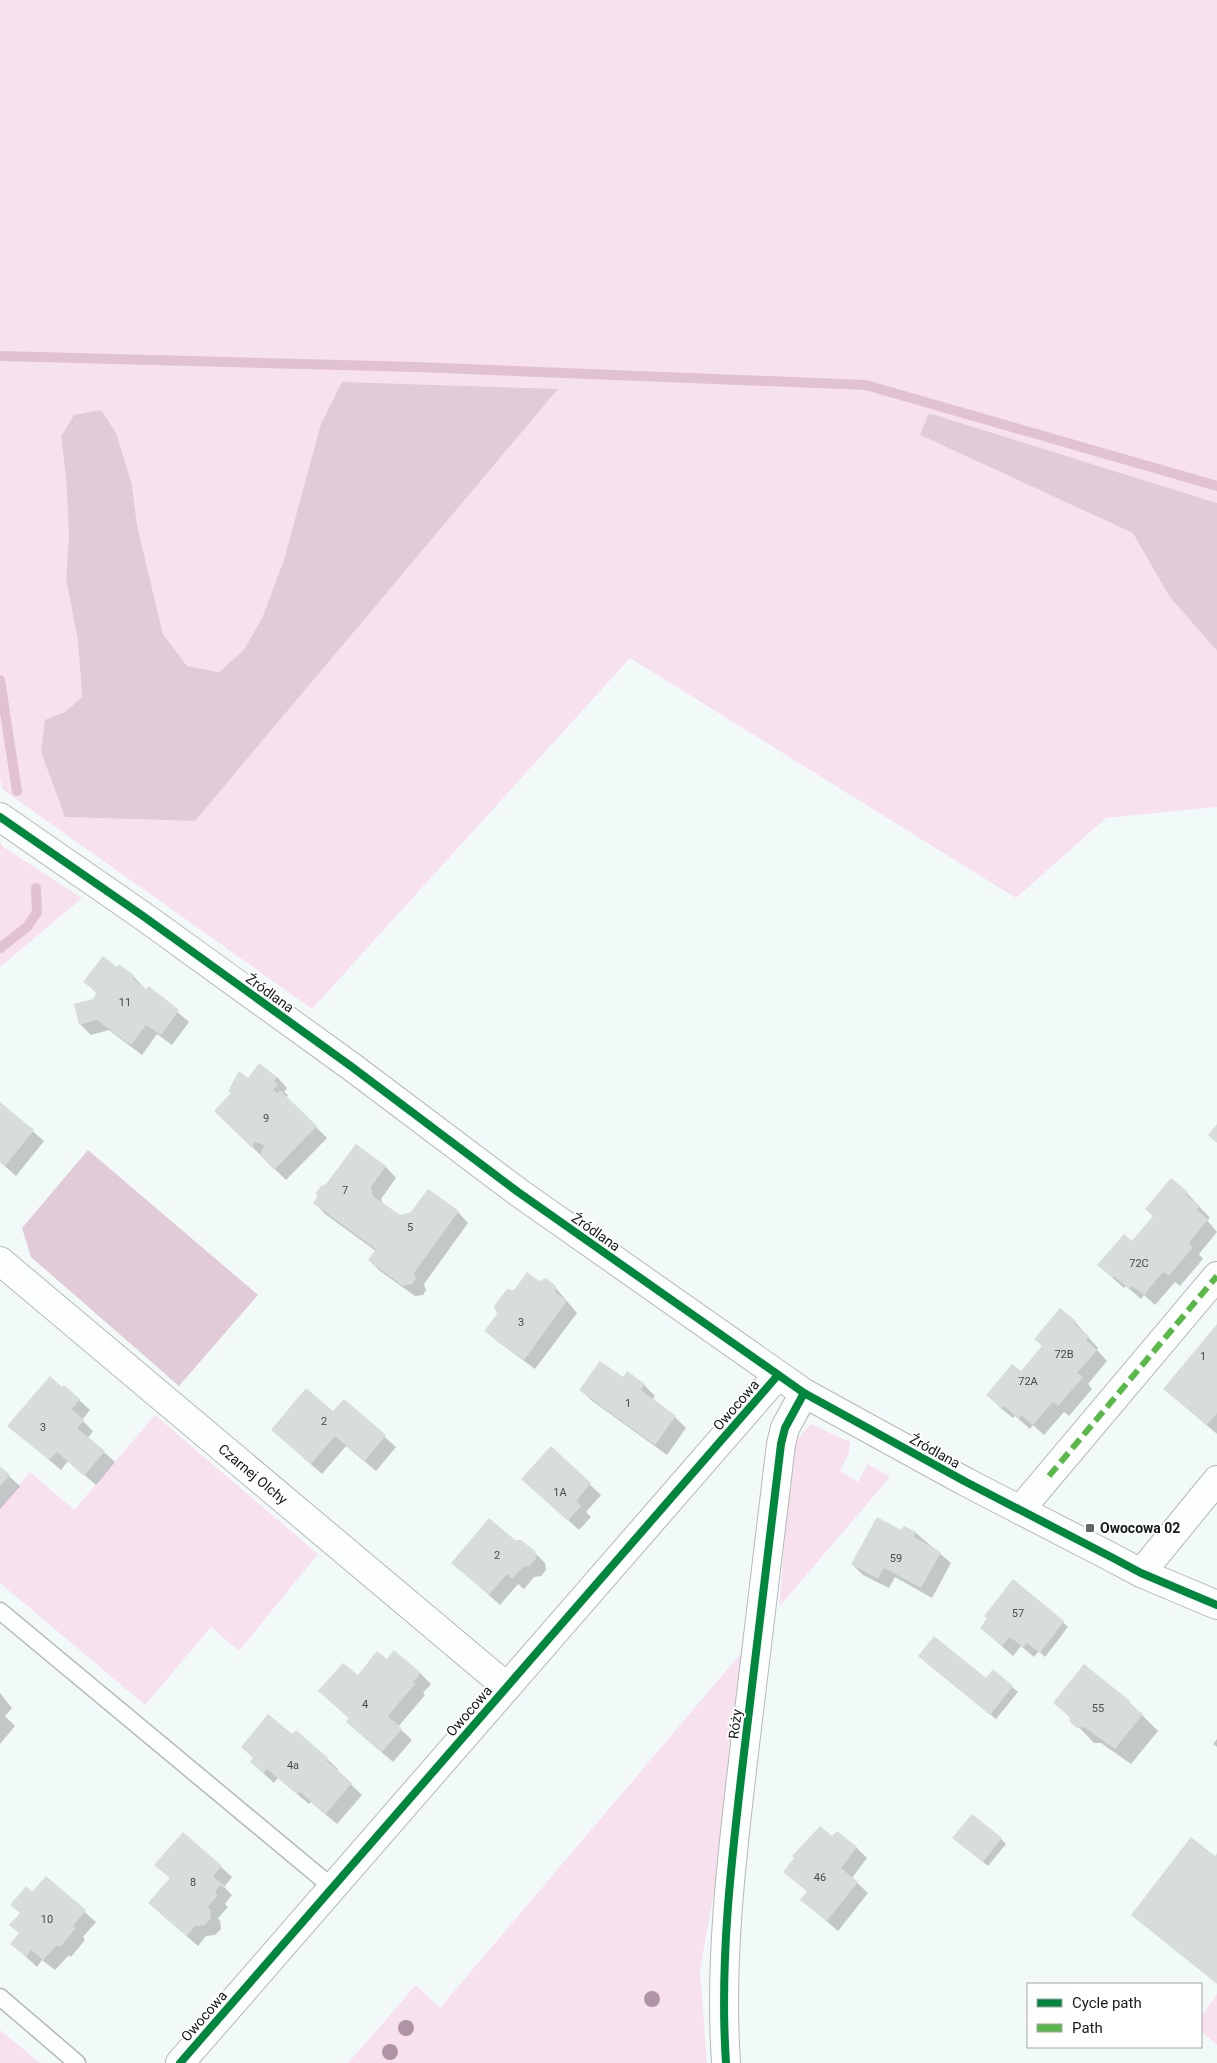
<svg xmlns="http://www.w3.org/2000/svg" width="1217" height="2063" viewBox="0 0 1217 2063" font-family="Roboto,sans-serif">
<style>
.green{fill:#f8e1ee;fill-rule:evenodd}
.forest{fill:#e0cbd7}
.shadow{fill:#0003}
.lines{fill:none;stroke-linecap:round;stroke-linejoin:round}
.stream{stroke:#e0c2d3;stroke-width:10}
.building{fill:#d6dddc}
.lane-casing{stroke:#b3b9b8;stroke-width:19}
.street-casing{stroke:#b3b9b8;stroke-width:30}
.lane{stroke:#fdfefe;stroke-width:16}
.street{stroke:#fdfefe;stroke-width:28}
.quiet{stroke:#58b947;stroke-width:6;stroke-dasharray:12 6;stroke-linecap:butt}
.cycleway-casing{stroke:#fff;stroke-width:11}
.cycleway{stroke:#00873e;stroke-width:8}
.tree{fill:#b093a5}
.poi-dot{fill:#636968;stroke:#fff;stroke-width:2}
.labels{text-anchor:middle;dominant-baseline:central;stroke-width:4;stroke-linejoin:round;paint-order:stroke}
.number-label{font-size:11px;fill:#464c4a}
.street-label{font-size:14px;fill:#161b1a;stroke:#fff}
.poi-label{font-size:14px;font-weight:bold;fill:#161b1a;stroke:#fff;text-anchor:start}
</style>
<rect width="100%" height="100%" fill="#f2faf9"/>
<g class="green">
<path d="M0 0H1217V503L929 413 920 435 1134 533 1169 596 1217 651V807L1106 818 1016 898 630 658 312 1009 2 789 0 777ZM558 389 195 821 65 817 41 752 65 712 82 697 78 641 66 579 69 534 66 476 61 437 132 485 137 525 163 634 187 666 220 672C228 665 239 657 245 649 277 604 292 531 307 479Z"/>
<polygon points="0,840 2,846 82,898 0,967"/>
<polygon points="155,1415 318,1554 239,1651 211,1627 145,1705 0,1583 0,1508 30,1472 74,1510"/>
<polygon points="811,1424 850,1442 849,1453 840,1471 858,1482 868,1464 890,1477 779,1607 792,1454 794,1443"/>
<polygon points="748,1645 715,1886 700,1970 707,2063 348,2063 416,1985 440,2008"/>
<polygon points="1217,1994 1217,2045 1201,2031 1201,2017"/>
<polygon points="0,2030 40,2063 0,2063"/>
</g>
<g class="forest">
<polygon points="342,382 558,389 195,821 65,817 41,752 45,720 65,712 82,697 78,641 66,579 69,534 66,476 61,437 74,415 101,410 116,433 132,485 137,525 163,634 187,666 219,672 244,650 263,616 284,560 321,424"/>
<polygon points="929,413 1217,503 1217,651 1169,596 1133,533 920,435"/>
<polygon points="88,1150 258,1295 179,1386 31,1257 22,1228"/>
</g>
<g class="shadow">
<polygon points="117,969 134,977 147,991 149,988 189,1022 172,1045 157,1034 142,1055 109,1030 91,1035 80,1024 98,994 85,982"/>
<polygon points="277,1077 287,1088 284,1092 288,1095 286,1097 327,1138 286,1180 216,1111 248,1079"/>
<polygon points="0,1103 44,1141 16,1176 0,1162"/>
<polygon points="356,1146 386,1167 396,1178 381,1199 383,1204 399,1216 458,1212 468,1223 424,1284 426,1290 423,1295 415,1296 380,1271 369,1260 376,1251 325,1214 315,1203"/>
<polygon points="1186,1192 1210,1218 1207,1220 1217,1232 1199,1254 1203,1259 1180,1286 1175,1282 1155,1305 1144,1295 1141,1299 1126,1286 1124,1288 1098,1265 1132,1242"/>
<polygon points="539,1282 555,1287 577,1313 535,1369 497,1341 486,1331"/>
<polygon points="1075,1322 1098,1348 1097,1350 1107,1361 1088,1384 1092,1389 1069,1416 1064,1412 1044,1435 1033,1425 1030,1429 1015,1416 1013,1418 998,1406 1021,1372"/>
<polygon points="1217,1326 1217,1434 1164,1389"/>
<polygon points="623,1379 644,1385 655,1396 652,1400 675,1417 686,1428 667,1455 591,1400 581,1390"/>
<polygon points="79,1400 90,1410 82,1420 93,1431 88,1438 115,1462 96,1485 68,1461 61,1470 9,1426"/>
<polygon points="344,1401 396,1447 376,1471 346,1446 322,1474 272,1430 333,1413"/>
<polygon points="551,1448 601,1495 586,1512 591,1517 579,1530 534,1489"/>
<polygon points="0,1468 20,1486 0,1509"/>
<polygon points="904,1527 916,1533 951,1563 932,1598 895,1577 889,1588 863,1575 852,1564 902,1532"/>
<polygon points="514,1542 534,1552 545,1563 546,1570 541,1576 534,1577 524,1589 518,1584 500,1605 464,1573"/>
<polygon points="1063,1622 1068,1627 1045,1657 1039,1651 1034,1657 1021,1646 1013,1656 981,1628"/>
<polygon points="387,1661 420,1673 431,1684 423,1693 425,1695 398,1727 412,1740 393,1762 359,1733 348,1722 350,1719 319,1691 358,1677"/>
<polygon points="924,1661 986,1680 993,1671 1018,1692 996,1719"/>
<polygon points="0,1693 12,1708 5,1716 15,1726 0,1744"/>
<polygon points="1055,1702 1129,1702 1158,1731 1131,1764 1101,1743 1094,1743"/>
<polygon points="296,1732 327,1759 338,1769 337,1771 362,1795 337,1824 311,1802 309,1804 278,1778 274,1783 251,1762"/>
<polygon points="1217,1739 1217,1747 1213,1744"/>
<polygon points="832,1838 857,1848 867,1858 852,1878 868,1893 838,1931 802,1900 808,1892 785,1872"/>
<polygon points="1001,1839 1006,1844 988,1866 959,1843"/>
<polygon points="156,1865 221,1867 232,1877 224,1887 232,1895 225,1904 228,1907 218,1918 220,1921 221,1929 215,1935 206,1936 198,1946 160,1913 171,1879"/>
<polygon points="46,1878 96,1922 83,1937 85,1940 71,1957 69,1955 55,1970 42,1960 37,1967 12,1944 20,1934 21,1913 32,1893"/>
</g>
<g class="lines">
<g class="stream">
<polyline points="0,356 416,367 866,385 1217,486"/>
<polyline points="0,680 17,791"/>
<polyline points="0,948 27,927 37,912 36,888"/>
</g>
</g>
<g class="building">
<polygon points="103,956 117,967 119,964 135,976 133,979 146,989 149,986 179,1010 161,1035 146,1025 131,1045 97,1020 79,1025 74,1004 93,999 97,992 83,982"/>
<polygon points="259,1063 277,1077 274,1081 278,1084 273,1090 278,1093 280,1090 317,1126 274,1170 260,1155 264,1145 254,1142 252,1148 214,1111 231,1093 228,1091 239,1071 248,1078"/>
<polygon points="0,1102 34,1130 5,1166 0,1162"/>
<polygon points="1217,1124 1217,1143 1208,1135"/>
<polygon points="356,1144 386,1166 371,1187 373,1196 400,1215 411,1212 428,1189 459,1211 414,1273 416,1278 412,1284 405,1285 404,1287 368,1260 376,1249 313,1203 317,1197 316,1193 321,1186 326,1184"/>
<polygon points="1171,1178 1187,1191 1185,1194 1200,1206 1197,1210 1208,1219 1189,1243 1193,1247 1169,1276 1163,1272 1144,1295 1132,1286 1129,1289 1114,1276 1113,1278 1097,1265 1124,1234 1132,1241 1142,1229 1153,1216 1145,1209"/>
<polygon points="527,1272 539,1281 546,1278 556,1286 555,1292 567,1301 524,1360 484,1331 497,1314 494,1306 507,1289 514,1290"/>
<polygon points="1060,1308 1076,1321 1074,1324 1089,1336 1086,1340 1097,1350 1077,1373 1083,1377 1058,1406 1053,1402 1033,1425 1021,1415 1019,1419 1004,1406 1001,1408 986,1395 1012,1364 1021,1371 1042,1346 1034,1339"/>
<polygon points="1217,1324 1217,1413 1207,1425 1163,1389"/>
<polygon points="600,1361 623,1377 627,1371 645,1384 641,1390 676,1416 655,1445 579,1390"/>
<polygon points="50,1376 62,1387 64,1385 80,1399 72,1409 84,1420 77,1428 105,1451 84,1476 57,1452 49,1460 7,1426"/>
<polygon points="306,1388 333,1411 344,1399 386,1435 365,1461 335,1436 311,1464 271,1430"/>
<polygon points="551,1446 591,1483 576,1501 581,1506 568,1521 521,1479"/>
<polygon points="0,1466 10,1475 0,1486"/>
<polygon points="877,1517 901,1530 904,1526 916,1532 914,1537 941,1552 921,1588 884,1568 878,1579 851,1564"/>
<polygon points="489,1518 515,1540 521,1540 535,1551 536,1559 530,1566 523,1567 512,1579 507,1574 489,1595 451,1563"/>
<polygon points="1013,1579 1064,1621 1040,1653 1027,1643 1023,1647 1010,1637 1002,1646 980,1628 987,1618 984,1616"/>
<polygon points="934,1636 986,1678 993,1669 1013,1686 990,1715 918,1656"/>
<polygon points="394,1650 421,1673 413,1682 415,1684 388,1716 402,1729 382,1752 346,1722 349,1718 318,1691 343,1663 358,1675 377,1651 387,1659"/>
<polygon points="1084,1664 1130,1701 1129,1703 1143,1714 1115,1749 1084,1727 1077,1728 1070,1722 1069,1716 1053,1703"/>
<polygon points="268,1714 292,1734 296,1730 328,1758 326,1760 352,1783 326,1814 300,1792 297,1794 267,1769 263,1773 250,1762 253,1758 241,1747"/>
<polygon points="972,1814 1002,1838 983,1862 952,1838"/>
<polygon points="820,1826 832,1836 837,1831 857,1847 841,1868 858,1882 827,1921 800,1900 807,1891 783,1872 794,1858 792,1856"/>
<polygon points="183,1832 222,1866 213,1876 226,1887 224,1888 220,1885 215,1892 218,1895 208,1907 210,1909 211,1918 205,1925 195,1926 187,1936 148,1903 170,1878 154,1865"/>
<polygon points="1191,1837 1215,1856 1217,1853 1217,1984 1131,1915"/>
<polygon points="46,1876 86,1910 73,1926 76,1928 60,1947 57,1945 43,1960 31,1950 26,1957 10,1944 19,1933 9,1925 20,1913 10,1905 26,1886 32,1892"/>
</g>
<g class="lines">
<g class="lane-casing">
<g id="lane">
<polyline points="0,1611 332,1887"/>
<polyline points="0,1997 77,2063"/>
</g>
</g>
<g class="street-casing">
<g id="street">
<polyline points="0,817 143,916 352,1067 518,1192 804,1393 966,1482 1113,1558 1141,1573 1217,1605"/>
<polyline points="0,1261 507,1687"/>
<polyline points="1020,1510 1217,1276"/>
<polyline points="1141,1573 1217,1480"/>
<polyline points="180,2063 778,1375"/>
<path d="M726 2063C719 1960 732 1855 744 1753 756 1650 769 1547 781 1444L785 1428 804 1393"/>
</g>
</g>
<use href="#lane" class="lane"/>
<use href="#street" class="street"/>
<polyline class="quiet" points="1049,1476 1217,1276"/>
<g class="cycleway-casing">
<g id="cycleway">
<polyline points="0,817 143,916 352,1067 518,1192 804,1393 966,1482 1113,1558 1141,1573 1217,1605"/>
<polyline points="180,2063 778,1375"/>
<path d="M726 2063C719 1960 732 1855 744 1753 756 1650 769 1547 781 1444L785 1428 804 1393"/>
</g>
</g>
<use href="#cycleway" class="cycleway"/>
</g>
<g class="tree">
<circle cx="652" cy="1999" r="8"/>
<circle cx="406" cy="2028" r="8"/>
<circle cx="390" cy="2052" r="8"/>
</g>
<rect class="poi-dot" x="1085" y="1523" width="10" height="10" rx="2.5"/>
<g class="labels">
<g class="number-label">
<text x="125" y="1002">11</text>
<text x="266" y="1118">9</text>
<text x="345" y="1190">7</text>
<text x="410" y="1227">5</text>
<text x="1139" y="1263">72C</text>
<text x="521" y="1322">3</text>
<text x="1064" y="1354">72B</text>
<text x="1203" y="1356">1</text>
<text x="1028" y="1381">72A</text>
<text x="628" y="1403">1</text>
<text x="324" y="1421">2</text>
<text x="43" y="1427">3</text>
<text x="560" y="1492">1A</text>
<text x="497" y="1555">2</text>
<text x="896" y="1558">59</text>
<text x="1018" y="1613">57</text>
<text x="365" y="1704">4</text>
<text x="1098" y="1708">55</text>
<text x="293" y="1765">4a</text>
<text x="820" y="1877">46</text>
<text x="193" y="1882">8</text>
<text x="47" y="1919">10</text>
</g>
<g class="street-label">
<text transform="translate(270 993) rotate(36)">Źródlana</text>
<text transform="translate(596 1232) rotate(35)">Źródlana</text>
<text transform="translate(736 1405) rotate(-49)">Owocowa</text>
<text transform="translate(935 1451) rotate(29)">Źródlana</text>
<text transform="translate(253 1474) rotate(40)">Czarnej Olchy</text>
<text transform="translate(469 1711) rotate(-49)">Owocowa</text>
<text transform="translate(735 1724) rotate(-83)">Róży</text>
<text transform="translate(204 2016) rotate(-49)">Owocowa</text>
</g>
<g class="poi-label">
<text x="1100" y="1528">Owocowa 02</text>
</g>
</g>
<rect x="1027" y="1983" width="175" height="65" fill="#ffffff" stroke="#a2a4a3"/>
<rect x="1037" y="1999" width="25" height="8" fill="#00873e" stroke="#a2a4a3"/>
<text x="1072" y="2008" font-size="15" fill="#161b1a">Cycle path</text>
<rect x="1037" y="2024" width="25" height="8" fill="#58b947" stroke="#a2a4a3"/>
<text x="1072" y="2033" font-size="15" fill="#161b1a">Path</text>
</svg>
